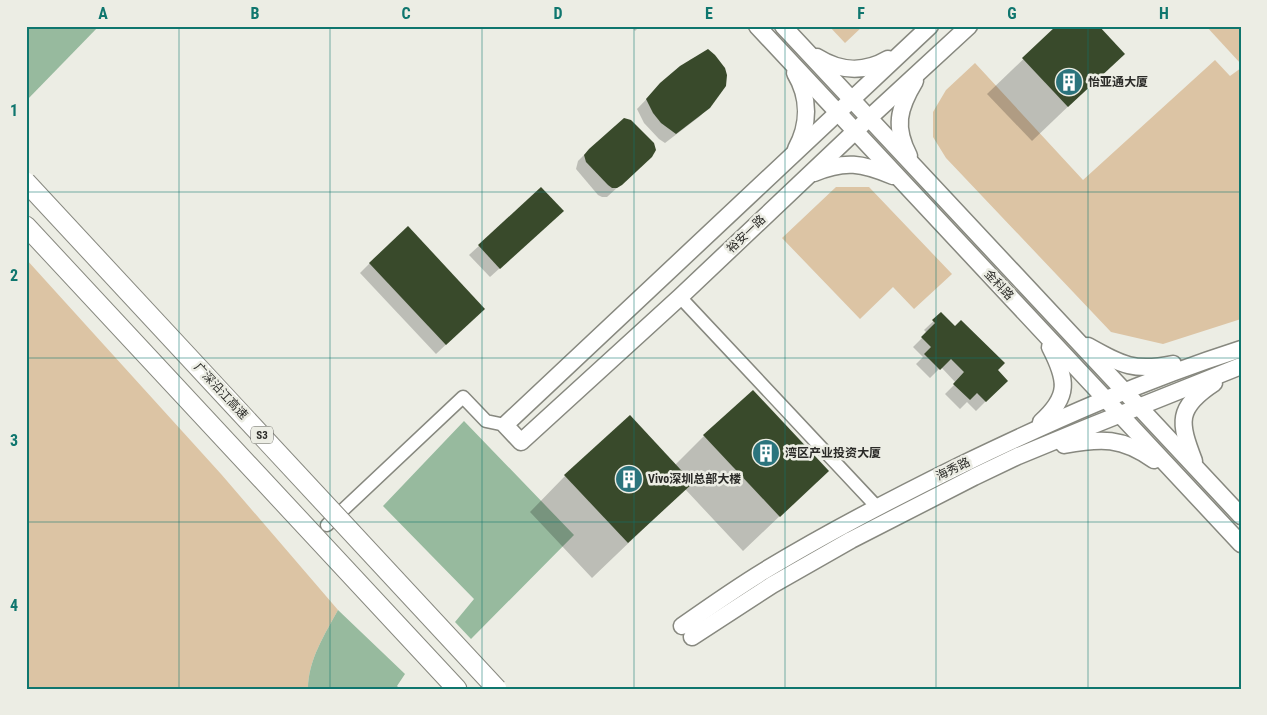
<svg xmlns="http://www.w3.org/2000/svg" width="1267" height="715" viewBox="0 0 1267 715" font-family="'Roboto Condensed','Noto Sans SC',sans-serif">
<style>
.green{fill:#dcc4a4}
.water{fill:#97ba9e}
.shadow{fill:#0003}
.building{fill:#394a2b}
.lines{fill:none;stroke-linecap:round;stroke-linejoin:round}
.minor-casing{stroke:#87887f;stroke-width:15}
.major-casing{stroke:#87887f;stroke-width:19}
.highway-casing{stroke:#87887f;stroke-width:21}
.minor{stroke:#fff;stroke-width:12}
.major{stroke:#fff;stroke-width:16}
.highway{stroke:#fff;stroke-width:19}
.highway-bridge-casing{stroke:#87887f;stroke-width:21;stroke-linecap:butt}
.highway-bridge{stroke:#fff;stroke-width:19}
.grid{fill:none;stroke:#0f766e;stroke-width:1;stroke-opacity:0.55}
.labels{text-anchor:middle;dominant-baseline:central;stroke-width:5;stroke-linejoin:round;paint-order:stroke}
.shield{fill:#ecede4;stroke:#656560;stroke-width:1}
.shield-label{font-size:11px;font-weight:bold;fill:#2b2b28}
.poi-label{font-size:12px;font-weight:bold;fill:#2b2b28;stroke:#ecede4;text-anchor:start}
.street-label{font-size:12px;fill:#2b2b28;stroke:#ecede4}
.neatline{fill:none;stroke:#0f766e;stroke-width:2}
.grid-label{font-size:16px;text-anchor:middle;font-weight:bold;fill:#0f766e}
</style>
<rect width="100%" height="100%" fill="#ecede4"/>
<g class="green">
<polygon points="829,26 863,26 845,43"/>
<polygon points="1206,26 1241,26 1241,64"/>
<polygon points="1215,60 1230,76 1241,68 1241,319 1163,344 1111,332 946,158 933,137 933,112 946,90 975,63 1083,180"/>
<polygon points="836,187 869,187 952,274 914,309 893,287 860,319 782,238"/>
<path d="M26 259 221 474 338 610C325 634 308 660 308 689H26Z"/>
</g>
<g class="water">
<polygon points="26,26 99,26 26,101"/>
<polygon points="464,421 574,535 471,639 455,622 474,599 383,506"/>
<path d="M338 610 405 674 397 686 400 689H308C308 660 325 634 338 610Z"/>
</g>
<g class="shadow">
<polygon points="631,26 640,26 635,31"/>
<polygon points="1058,26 1123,54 1032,141 987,94"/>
<polygon points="708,51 709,107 699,117 665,143 659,139 644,123 637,109 661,84 690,60"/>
<polygon points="588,151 643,164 607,197 602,197 598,195 576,169 578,161"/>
<polygon points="541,189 553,220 490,277 469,255"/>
<polygon points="370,263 474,318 436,354 360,273"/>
<polygon points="941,314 1006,381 976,411 967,402 960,409 945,394 956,383 941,367 930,378 916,364 923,357 913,347 927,333 924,330"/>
<polygon points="704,436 827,471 743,551 685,489 592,578 530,512 565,476 675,465"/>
</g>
<g class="building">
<polygon points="1056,26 1099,26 1125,54 1068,107 1022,58"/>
<polygon points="708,49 715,55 725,68 727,75 726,86 710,108 676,134 661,123 653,113 646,99 660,83 680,66"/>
<polygon points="624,118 631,120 654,143 656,150 652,157 622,185 617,188 612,188 608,185 586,162 584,155 589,149"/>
<polygon points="541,187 564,211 500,269 478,245"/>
<polygon points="408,226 485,309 446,345 369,263"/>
<polygon points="941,312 955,326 961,320 1005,363 998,370 1008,381 986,402 977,393 970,400 953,384 964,372 951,359 940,370 924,354 931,347 921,337 935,323 932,320"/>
<polygon points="753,390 829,471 780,517 703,435"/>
<polygon points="630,415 693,483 628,543 564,475"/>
</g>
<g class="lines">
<g class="minor-casing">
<g id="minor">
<polyline points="680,297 877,507"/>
<polyline points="327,525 463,397 486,421 505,425"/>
</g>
</g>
<g class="major-casing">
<g id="major">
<polyline points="757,26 1241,544"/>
<polyline points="783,26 1241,516"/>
<polyline points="930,26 505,425 521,442 680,297 868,119 969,26"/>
<path d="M817 57C841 72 864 73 888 59"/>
<path d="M795 73C810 98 809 125 796 149"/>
<path d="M909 156C894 127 898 109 915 81"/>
<path d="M814 173C845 160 862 163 893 176"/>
<path d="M1088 346C1122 365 1134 372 1173 364"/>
<path d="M1041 422C1070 396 1067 380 1050 347"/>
<path d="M1064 445C1101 438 1122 437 1154 460"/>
<path d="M1194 461C1179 422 1176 408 1214 383"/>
<path d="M682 626C709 607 736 588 764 571 828 532 894 498 961 465 1052 421 1144 380 1241 349"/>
<polyline points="692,637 772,585 851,540 974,477 1018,456 1091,426 1241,366"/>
</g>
</g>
<g class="highway-casing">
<polyline id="highway" points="26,226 457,689"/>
</g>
<use href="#minor" class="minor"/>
<use href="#major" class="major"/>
<use href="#highway" class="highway"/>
<g class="highway-bridge-casing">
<polyline id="highway-bridge" points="26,182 497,689"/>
</g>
<use href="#highway-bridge" class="highway-bridge"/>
</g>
<path class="grid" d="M179 26V689M330 26V689M482 26V689M634 26V689M785 26V689M936 26V689M1088 26V689M26 192H1241M26 358H1241M26 522H1241"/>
<defs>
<g id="building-disc" transform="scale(1.4375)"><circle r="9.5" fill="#2b747d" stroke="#ecede4"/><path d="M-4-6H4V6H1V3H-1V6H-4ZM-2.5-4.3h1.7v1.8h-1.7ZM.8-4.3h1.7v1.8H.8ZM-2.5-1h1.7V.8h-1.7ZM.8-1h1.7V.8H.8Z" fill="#fff"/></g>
</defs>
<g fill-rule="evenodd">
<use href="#building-disc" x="1069" y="82"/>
<use href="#building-disc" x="766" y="453"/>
<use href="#building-disc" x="629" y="479"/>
</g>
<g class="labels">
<rect class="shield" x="251" y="426.5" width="22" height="17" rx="4"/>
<g class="shield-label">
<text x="262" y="435">S3</text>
</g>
<g class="poi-label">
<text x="1088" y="82">怡亚通大厦</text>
<text x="785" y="453">湾区产业投资大厦</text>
<text x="648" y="479">Vivo深圳总部大楼</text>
</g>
<g class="street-label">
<text transform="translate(746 234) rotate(-44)">裕安一路</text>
<text transform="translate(999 285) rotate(47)">金科路</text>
<text transform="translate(221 391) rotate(47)">广深沿江高速</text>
<text transform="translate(953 469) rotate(-26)">海秀路</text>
</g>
</g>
<rect width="1267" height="715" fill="none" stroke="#ecede4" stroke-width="55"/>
<rect x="28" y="28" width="1212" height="660" class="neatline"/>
<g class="grid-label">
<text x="103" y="19">A</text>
<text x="255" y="19">B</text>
<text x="406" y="19">C</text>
<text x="558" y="19">D</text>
<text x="709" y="19">E</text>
<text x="861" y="19">F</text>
<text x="1012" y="19">G</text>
<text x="1164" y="19">H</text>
<text x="14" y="116">1</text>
<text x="14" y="281">2</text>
<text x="14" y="446">3</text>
<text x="14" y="611">4</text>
</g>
</svg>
